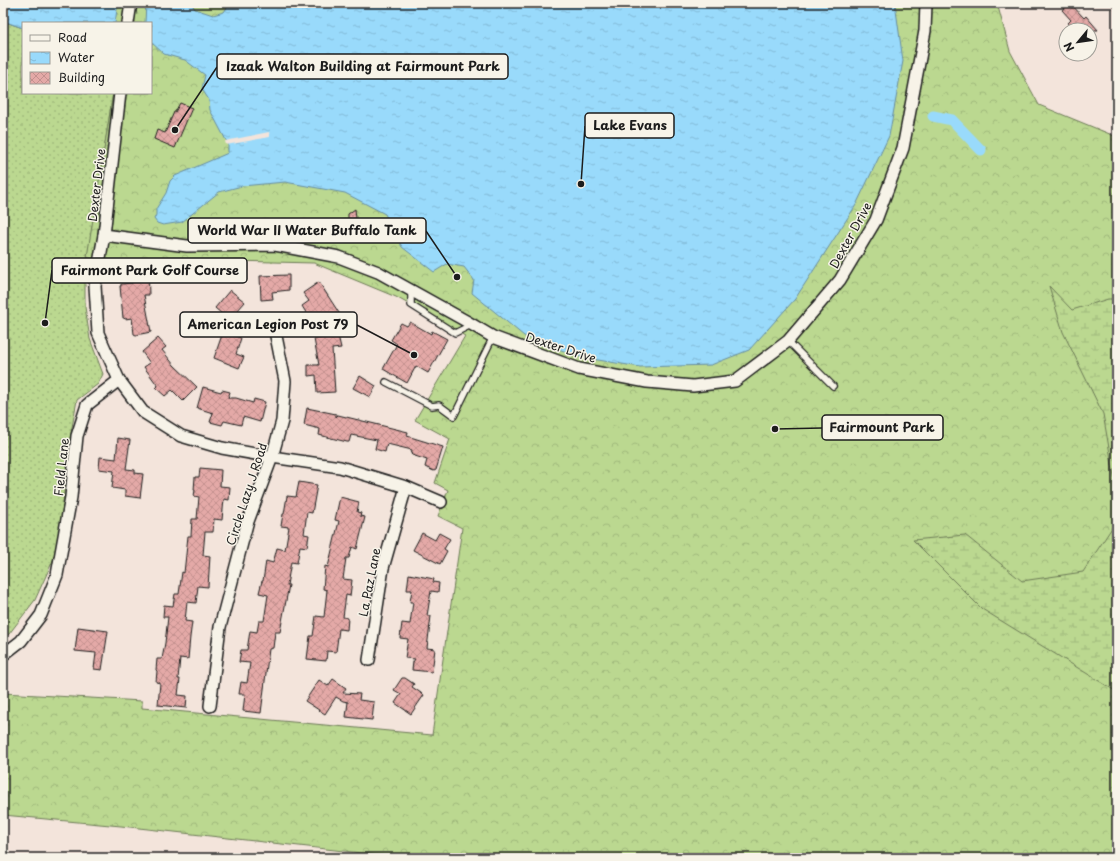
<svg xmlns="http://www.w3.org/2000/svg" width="1120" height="861" viewBox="0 0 1120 861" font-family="'Playpen Sans',sans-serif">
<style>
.grass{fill:url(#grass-dots);stroke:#6c7a56}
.forest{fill:url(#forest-crowns);stroke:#6c7a56}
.wetland{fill:url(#wetland-marsh);stroke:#6c7a56}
.water{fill:url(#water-ripples);stroke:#678ea2}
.pier{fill:#f3e4db}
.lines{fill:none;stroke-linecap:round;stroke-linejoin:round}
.canal{stroke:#99dafb;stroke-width:11}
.building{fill:url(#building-cross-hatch);stroke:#1c1c1c}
.service-casing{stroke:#1c1c1c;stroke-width:8}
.minor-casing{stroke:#1c1c1c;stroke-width:14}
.service{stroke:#f7f3e8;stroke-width:5.5}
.minor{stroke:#f7f3e8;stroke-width:11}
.labels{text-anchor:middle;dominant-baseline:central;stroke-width:3;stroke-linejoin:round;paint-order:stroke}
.street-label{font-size:12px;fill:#1c1c1c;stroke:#f7f3e8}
.leader{fill:none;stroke:#1c1c1c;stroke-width:1.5}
.callout-dot{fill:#1c1c1c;stroke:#f7f3e8;stroke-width:1.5}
.callout{fill:#f7f3e8;stroke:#1c1c1c;stroke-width:1.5}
.callout-label{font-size:13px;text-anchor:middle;font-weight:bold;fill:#1c1c1c}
</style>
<defs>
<pattern id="grass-dots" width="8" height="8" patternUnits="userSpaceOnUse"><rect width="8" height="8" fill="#bbd890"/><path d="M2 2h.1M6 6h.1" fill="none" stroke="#a0b97c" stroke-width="1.8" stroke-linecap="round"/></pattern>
<pattern id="forest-crowns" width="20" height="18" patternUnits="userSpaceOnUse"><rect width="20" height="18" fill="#bbd890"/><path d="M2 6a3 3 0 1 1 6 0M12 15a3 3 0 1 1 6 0" fill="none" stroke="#a0b97c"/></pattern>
<pattern id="wetland-marsh" width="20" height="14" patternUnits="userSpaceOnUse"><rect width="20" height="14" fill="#bbd890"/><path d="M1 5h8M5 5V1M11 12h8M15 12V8" fill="none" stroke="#a0b97c"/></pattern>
<pattern id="water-ripples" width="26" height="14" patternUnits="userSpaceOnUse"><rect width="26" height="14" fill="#99dafb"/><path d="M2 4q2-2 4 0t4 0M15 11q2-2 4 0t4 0" fill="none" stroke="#83bad7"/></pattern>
<pattern id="building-cross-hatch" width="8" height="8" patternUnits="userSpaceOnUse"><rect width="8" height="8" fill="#e4a9a7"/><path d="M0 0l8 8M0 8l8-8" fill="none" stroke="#c3918f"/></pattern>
</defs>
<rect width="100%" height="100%" fill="#f3e4db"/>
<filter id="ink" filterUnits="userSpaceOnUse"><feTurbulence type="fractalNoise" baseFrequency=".025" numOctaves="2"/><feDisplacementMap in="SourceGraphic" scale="8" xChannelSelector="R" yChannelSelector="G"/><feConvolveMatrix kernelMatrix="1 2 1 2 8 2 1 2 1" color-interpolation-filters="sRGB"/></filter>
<g filter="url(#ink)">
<polygon class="grass" points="3,21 23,28 23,93 113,93 85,273 85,307 90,339 103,374 98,384 77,400 68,449 59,547 35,600 9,634 3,639"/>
<polygon class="forest" points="3,3 997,3 1010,51 1039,105 1117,137 1117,858 406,858 121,826 3,815 3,693 142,701 142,708 432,735 462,528 438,516 448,490 435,483 450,439 415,420 465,336 396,297 314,263 233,261 125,263 115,267 87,257 113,93 151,93 151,23 23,23 23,28 3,21"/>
<g class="wetland">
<polygon points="1049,286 1072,310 1108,299 1117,299 1117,493 1103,414 1063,332"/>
<polygon points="1117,520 1117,692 982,609 913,540 965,535 1022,581 1083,572"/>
</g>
<g class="water">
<polygon points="3,3 118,3 115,23 23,23 23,28 3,21"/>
<polygon points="146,3 191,3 195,9 213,15 224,12 230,3 895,3 903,61 889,136 856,205 795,299 749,350 711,365 640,367 580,357 524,336 472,293 474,280 464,267 447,264 434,272 402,247 385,214 345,193 285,182 242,186 219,192 182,222 163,225 157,223 154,219 156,215 156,209 166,193 170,181 175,176 228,153 228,144 210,110 209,100 202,89 205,75 185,60 164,54 151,42 151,23 145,23"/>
</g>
<polygon class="pier" points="269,132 270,137 226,145 225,141"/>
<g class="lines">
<polyline class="canal" points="933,116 952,120 981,150"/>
</g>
<g class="building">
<polygon points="1070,3 1084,18 1086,16 1098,30 1073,30 1068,23 1071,20 1062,10"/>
<polygon points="180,103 192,108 175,148 154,139 157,130 165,133 174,112 175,112"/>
<polygon points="355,209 356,218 348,224 348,214"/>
<polygon points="148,266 149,295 144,295 151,332 136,335 134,334 132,318 125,319 124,318 123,318 120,286 121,286 121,284 132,283 131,267"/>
<polygon points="289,275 289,290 272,292 273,299 261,300 260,276"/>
<polygon points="319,282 339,313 342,330 337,331 341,348 332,349 335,392 317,393 316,375 308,376 308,365 319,365 314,339 321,338 317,315 310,319 302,306 309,301 303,293"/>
<polygon points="230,290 245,302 238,310 245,316 232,332 222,314 215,308"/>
<polygon points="410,322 431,334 432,331 447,339 428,373 416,366 407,383 383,369 397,344 391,340 401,323 407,326"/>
<polygon points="223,332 241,338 236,354 244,357 239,368 214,358"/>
<polygon points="158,338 166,347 162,350 174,365 197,387 183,401 172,390 165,396 156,388 158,386 144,367 150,363 142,352"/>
<polygon points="360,376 376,386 370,397 353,388"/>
<polygon points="203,387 221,392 222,390 230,392 228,398 236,398 253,403 254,399 265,402 260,422 243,417 241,425 224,421 222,425 210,422 213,413 197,408"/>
<polygon points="307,408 336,414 336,417 338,415 408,432 407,436 443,447 436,470 434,471 427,468 425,467 427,460 412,455 411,454 412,450 387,444 385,452 375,449 377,440 351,435 349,442 347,442 319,435 320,429 304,425"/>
<polygon points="118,438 130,440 126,469 135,470 135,473 143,474 140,498 125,496 125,490 112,488 114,471 99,469 100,457 116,459"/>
<polygon points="200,468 221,470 220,486 230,487 229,500 224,499 222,520 214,519 213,532 205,532 203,555 210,556 208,587 198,586 196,603 187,602 185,621 192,622 190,637 188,659 180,658 178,679 180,679 178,695 187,696 186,708 158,705 160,683 156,682 157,671 156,670 157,659 162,659 165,643 168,617 163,617 164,605 173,606 175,594 179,594 182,572 184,573 188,536 191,536 192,519 197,519 199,497 194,496 195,490 194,490 195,477 199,477"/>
<polygon points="299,482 317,485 312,513 307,512 304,534 309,535 307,547 300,546 297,563 291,562 287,585 289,585 280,632 275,632 273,648 269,649 261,713 243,711 245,694 239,694 241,682 247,683 250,663 239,662 241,650 247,650 250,631 257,632 259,621 264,621 268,595 259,593 262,581 263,581 266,561 273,563 277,548 285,550 289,527 281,526 283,514 284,514 287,496 296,497"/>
<polygon points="340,497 359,502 357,512 361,513 360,516 365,517 357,549 352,547 349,558 346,558 343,579 352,580 350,596 346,595 343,617 348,618 347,630 339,629 336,652 327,651 326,661 307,659 310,636 313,636 316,616 324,617 327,590 323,589 325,566 328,567 339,521 335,520"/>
<polygon points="422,533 435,540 439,533 450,539 444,549 447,551 440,564 413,550"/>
<polygon points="409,574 434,579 433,582 439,583 438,592 431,591 427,616 431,616 427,648 435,649 432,672 412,670 413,662 415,659 405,658 408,639 400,638 402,623 410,624 413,602 410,602 412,590 407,590"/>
<polygon points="78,627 108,631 102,670 94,669 96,653 75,651"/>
<polygon points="402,678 405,678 414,684 412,687 424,695 411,714 395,703 401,694 394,690"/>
<polygon points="333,679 346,688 343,693 360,694 359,700 374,702 372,720 346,717 348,702 343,701 336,697 325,714 305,701 319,680 328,686"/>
</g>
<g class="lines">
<g class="service-casing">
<g id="service">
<polyline points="411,290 411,305 455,333 471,325"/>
<polyline points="788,341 833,386"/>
<polyline points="386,382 432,406 439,405 454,416 493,337"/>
</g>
</g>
<g class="minor-casing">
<g id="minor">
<polyline points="128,23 131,3"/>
<polyline points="104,235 187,246 275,245 339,257 378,272 466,321 493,337 579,369 647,382 693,386 735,381 788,341 840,280 876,220 903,148 925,31 926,3"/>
<polyline points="119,380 143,412 181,436 222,448 272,457 340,467 406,487 441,502"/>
<polyline points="3,655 21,641 41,615 57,575 71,497 77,436 87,405 119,380 98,333 95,286 104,235 120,93"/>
<polyline points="369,660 383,568 406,487"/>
<polyline points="210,706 220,627 247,524 272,457 282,421 285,381 276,336"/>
</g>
</g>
<use href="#service" class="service"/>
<use href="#minor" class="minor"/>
</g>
</g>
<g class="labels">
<g class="street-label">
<text transform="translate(96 185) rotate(-83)">Dexter Drive</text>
<text transform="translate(850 235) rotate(-61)">Dexter Drive</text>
<text transform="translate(561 347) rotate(18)">Dexter Drive</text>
<text transform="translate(61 467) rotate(-84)">Field Lane</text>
<text transform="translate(246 494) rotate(-72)">Circle Lazy J Road</text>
<text transform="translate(369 582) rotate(-79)">La Paz Lane</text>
</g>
</g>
<path class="leader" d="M175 130L217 67M581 184L585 126M457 277L426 231M45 323L52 270M414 355L357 325M775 429L822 428"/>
<g class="callout-dot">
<circle cx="175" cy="130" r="4"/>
<circle cx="581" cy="184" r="4"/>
<circle cx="457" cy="277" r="4"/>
<circle cx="45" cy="323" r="4"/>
<circle cx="414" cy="355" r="4"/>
<circle cx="775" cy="429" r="4"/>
</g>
<g class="callout">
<rect x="217" y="54" width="291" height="25" rx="4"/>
<rect x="585" y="113" width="89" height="25" rx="4"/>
<rect x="188" y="218" width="238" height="25" rx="4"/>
<rect x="52" y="258" width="195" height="25" rx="4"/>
<rect x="180" y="312" width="177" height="25" rx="4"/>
<rect x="822" y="415" width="121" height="25" rx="4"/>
</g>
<g class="callout-label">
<text x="363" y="71">Izaak Walton Building at Fairmount Park</text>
<text x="630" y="130">Lake Evans</text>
<text x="307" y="235">World War II Water Buffalo Tank</text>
<text x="150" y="275">Fairmont Park Golf Course</text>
<text x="268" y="329">American Legion Post 79</text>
<text x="882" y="432">Fairmount Park</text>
</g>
<rect width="1120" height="861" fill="none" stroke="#f7f3e8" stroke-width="16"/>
<rect x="8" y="8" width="1104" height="845" fill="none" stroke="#1c1c1c" stroke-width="1.5" filter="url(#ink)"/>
<rect x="22" y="22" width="130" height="72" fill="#f7f3e8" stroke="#9f9d96"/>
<rect x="30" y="35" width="20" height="6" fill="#f7f3e8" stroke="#9f9d96"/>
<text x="58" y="42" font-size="12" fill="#1c1c1c">Road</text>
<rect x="30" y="52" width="20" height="12" fill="url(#water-ripples)" stroke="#9f9d96"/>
<text x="58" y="62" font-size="12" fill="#1c1c1c">Water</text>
<rect x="30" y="72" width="20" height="12" fill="url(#building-cross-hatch)" stroke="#9f9d96"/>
<text x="58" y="82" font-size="12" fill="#1c1c1c">Building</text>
<g transform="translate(1078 42) rotate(241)"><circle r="19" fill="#f7f3e8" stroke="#9f9d96"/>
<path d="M0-3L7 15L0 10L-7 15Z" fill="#1c1c1c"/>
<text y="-6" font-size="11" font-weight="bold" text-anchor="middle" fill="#1c1c1c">N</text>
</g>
</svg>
